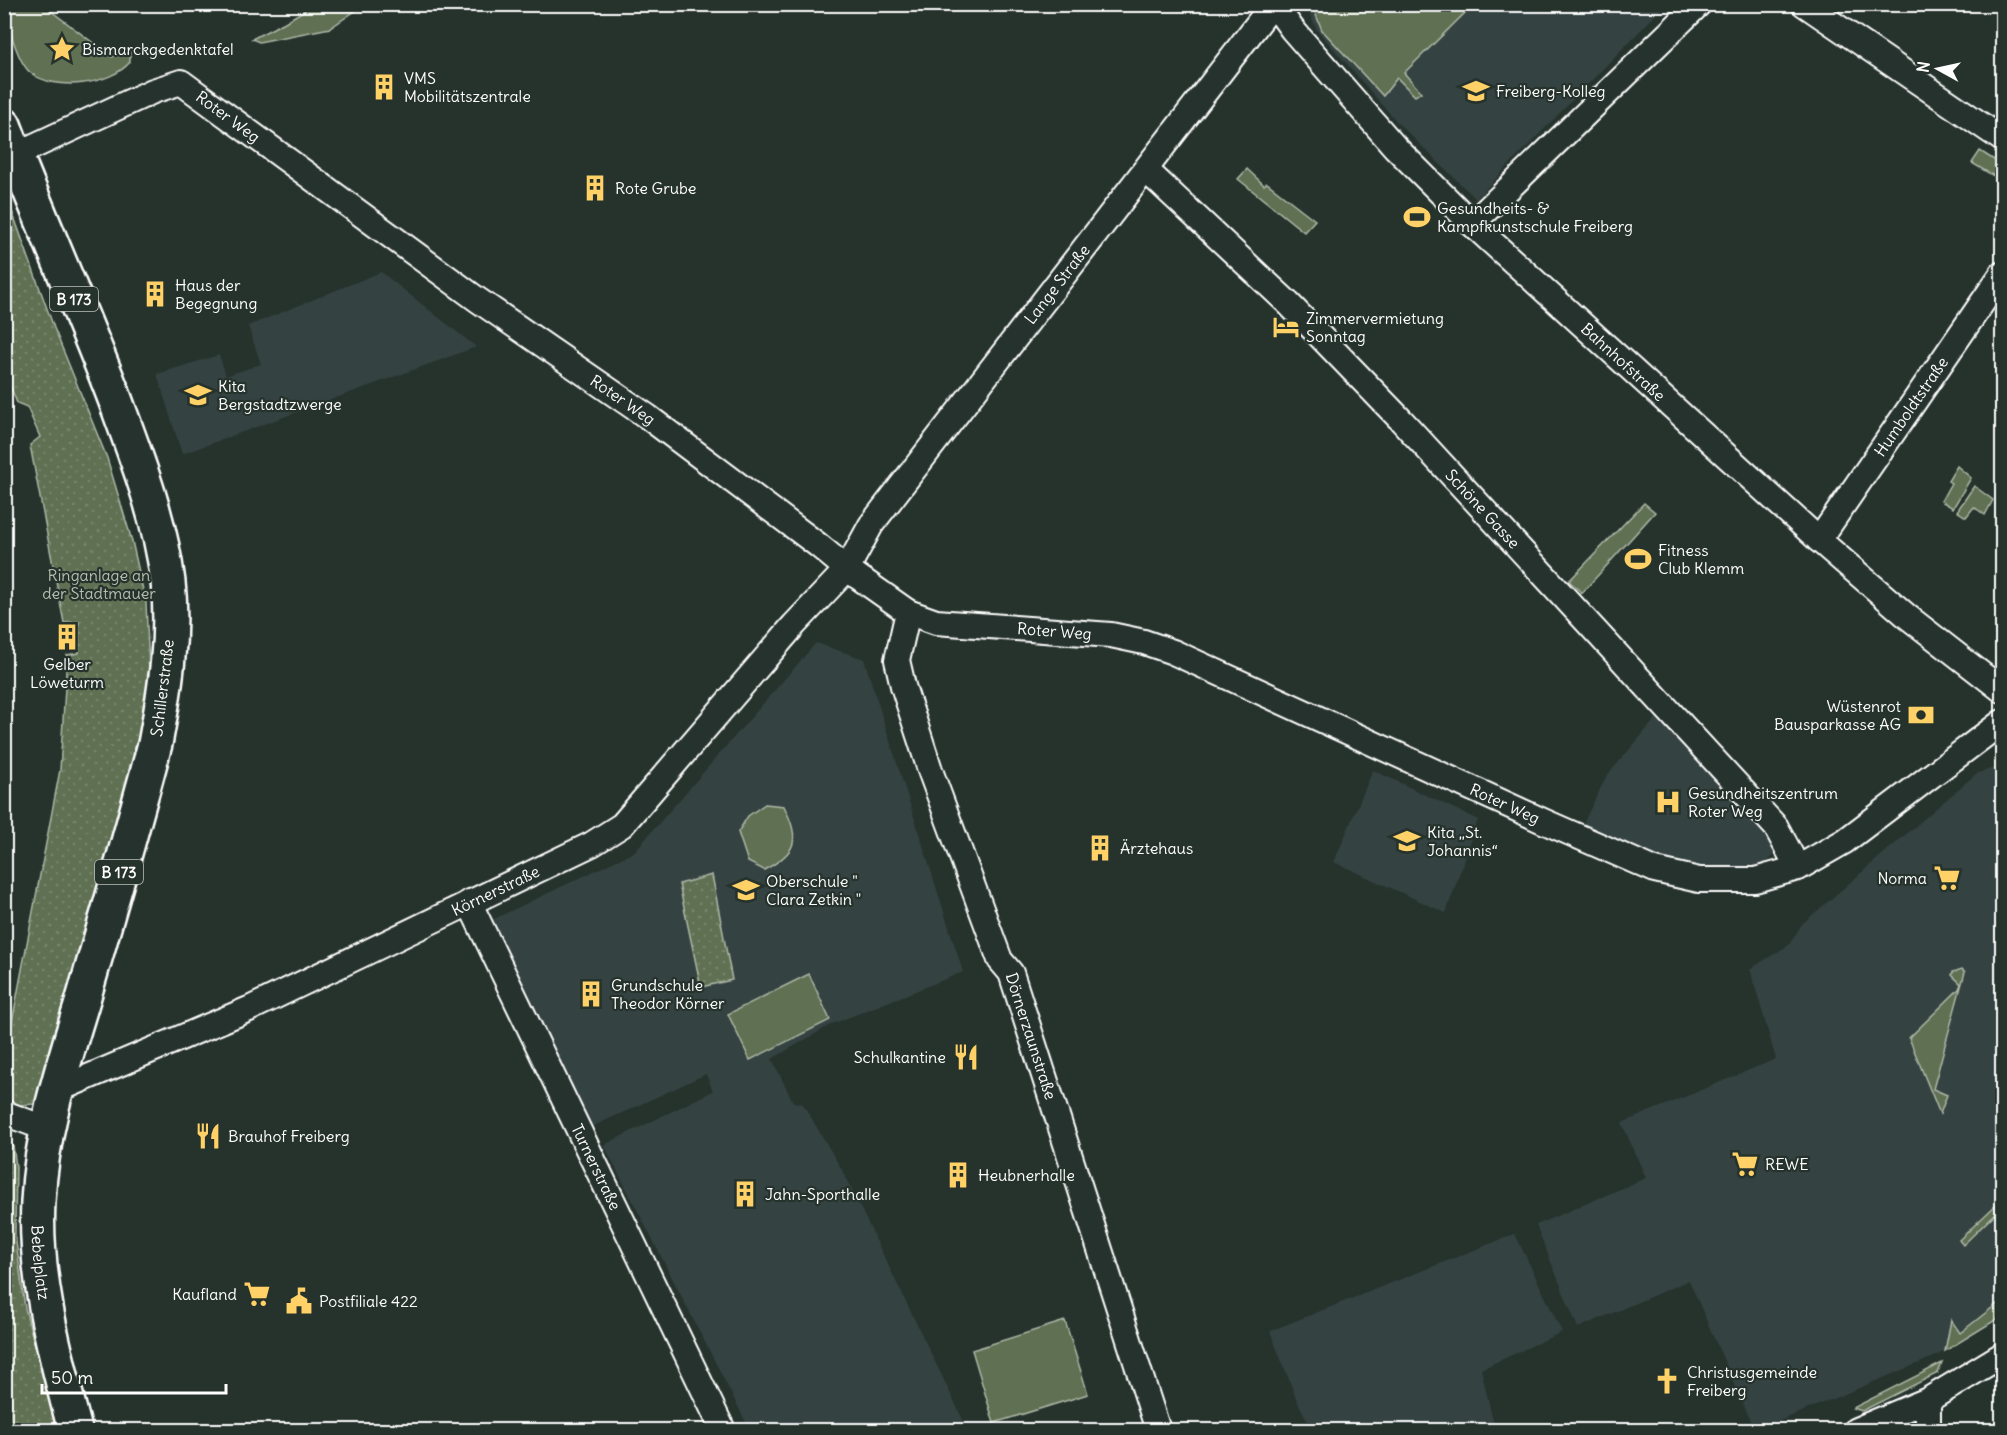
<svg xmlns="http://www.w3.org/2000/svg" width="2007" height="1435" viewBox="0 0 2007 1435" font-family="Delius,sans-serif">
<style>
.built{fill:#344342}
.green{fill:#5f7052;stroke:#afb8a8;stroke-width:1.5}
.park{fill:url(#park-dots);stroke:#afb8a8;stroke-width:1.5}
.lines{fill:none;stroke-linecap:round;stroke-linejoin:round}
.street-casing{stroke:#fff;stroke-width:28}
.primary-casing{stroke:#fff;stroke-width:38}
.street{stroke:#26332d;stroke-width:24}
.primary{stroke:#26332d;stroke-width:33}
.labels{text-anchor:middle;dominant-baseline:central;stroke-width:4.5;stroke-linejoin:round;paint-order:stroke}
.shield{fill:#26332d;stroke:#bec2c0;stroke-width:1.5}
.shield-label{font-size:15px;font-weight:bold;fill:#fff}
.poi-label{font-size:16px;fill:#fff;stroke:#26332d;text-anchor:start}
.street-label{font-size:16px;fill:#fff;stroke:#26332d}
.park-label{font-size:16px;fill:#b7bfb1;stroke:#26332d}
</style>
<defs>
<pattern id="park-dots" width="8" height="8" patternUnits="userSpaceOnUse" patternTransform="scale(1.5)"><rect width="8" height="8" fill="#5f7052"/><path d="M2 2h.1M6 6h.1" fill="none" stroke="#77856c" stroke-width="1.8" stroke-linecap="round"/></pattern>
</defs>
<rect width="100%" height="100%" fill="#26332d"/>
<filter id="ink" filterUnits="userSpaceOnUse"><feTurbulence type="fractalNoise" baseFrequency=".0167" numOctaves="2"/><feDisplacementMap in="SourceGraphic" scale="12" xChannelSelector="R" yChannelSelector="G"/><feConvolveMatrix kernelMatrix="1 2 1 2 8 2 1 2 1" color-interpolation-filters="sRGB"/></filter>
<g filter="url(#ink)">
<g class="built">
<polygon points="1305,5 1665,5 1476,199 1398,123 1317,30"/>
<polygon points="381,272 476,347 182,454 157,374 219,355 226,376 261,364 248,326"/>
<polygon points="816,643 864,659 963,972 832,1024 772,1059 793,1102 803,1104 842,1170 968,1430 750,1430 604,1145 713,1091 706,1074 585,1130 492,920 634,852"/>
<polygon points="1659,715 1774,842 1773,855 1765,864 1747,871 1724,873 1671,865 1582,826 1606,777"/>
<polygon points="2002,765 2002,1316 1936,1356 1758,1430 1754,1430 1689,1280 1578,1328 1536,1225 1646,1178 1622,1123 1776,1059 1750,969 1789,945 1802,924 1976,774"/>
<polygon points="1373,770 1478,820 1446,913 1334,862"/>
<polygon points="1515,1234 1562,1332 1481,1369 1495,1430 1312,1430 1297,1400 1270,1331"/>
</g>
<g class="green">
<path d="M4 5H43L112 57 125 49 130 52V62C111 85 55 92 31 73 18 64 6 20 4 5Z"/>
<polygon points="313,5 364,5 330,28 259,42 252,39 285,22"/>
<polygon points="1312,5 1313,4 1472,5 1471,7 1404,73 1421,92 1415,96 1397,78 1383,96 1322,30"/>
<polygon points="1980,151 2002,165 2002,181 1972,163"/>
<polygon points="1247,169 1264,185 1267,183 1315,220 1304,232 1238,179"/>
<polygon points="1957,466 1971,478 1953,508 1941,501 1951,483 1948,481"/>
<polygon points="1974,486 1993,500 1985,515 1974,507 1966,517 1957,511"/>
<polygon points="1644,503 1655,512 1582,593 1569,581"/>
<path d="M765 804 784 806C800 840 798 852 764 870L748 862 738 832 748 816Z"/>
<polygon points="1962,969 1965,972 1933,1089 1947,1095 1940,1114 1909,1038 1959,989 1961,984 1952,975 1953,972"/>
<polygon points="809,974 830,1020 750,1060 728,1014"/>
<polygon points="2000,1201 2002,1207 1963,1245 1959,1240"/>
<polygon points="2002,1300 2002,1316 1945,1351 1951,1320 1960,1333"/>
<polygon points="1065,1321 1088,1394 994,1423 972,1350"/>
<polygon points="1942,1363 1938,1373 1862,1411 1853,1408"/>
</g>
<g class="park">
<polygon points="4,189 54,328 107,458 132,541 146,603 149,670 141,744 58,1047 34,1104 20,1105 5,1098 5,1059 60,770 67,655 79,653 79,622 64,623 30,445 40,437 27,407 17,403 5,373"/>
<polygon points="712,875 732,980 701,987 679,884"/>
<polygon points="4,1142 13,1146 16,1166 15,1234 25,1308 57,1430 5,1430"/>
</g>
<g class="lines">
<g class="street-casing">
<g id="street">
<path id="s1" d="M1274 4 1292 29 1395 147 1472 224 1819 540 1908 617 2002 690"/>
<polyline points="1804,4 2002,139"/>
<path id="s2" d="M4 160 153 91 181 82 478 300 648 417 818 545 847 569 908 612 936 622 1111 635 1144 642 1173 652 1543 821 1655 870 1699 880H1755L1798 868 1845 841 2002 722"/>
<path id="s3" d="M1146 170 1288 303 1402 421 1776 827 1798 868"/>
<polyline points="1472,224 1699,4"/>
<path id="s4" d="M1819 540 2002 274"/>
<path id="s5" d="M908 612 897 660 903 686 931 773 1000 960 1011 973 1158 1430"/>
<path id="s6" d="M469 902 723 1430"/>
<path id="s7" d="M55 1091 249 1009 592 844 622 825 794 625 847 569 871 525 1273 4"/>
<polyline points="4,1113 47,1129"/>
<polyline points="1856,1430 1928,1400 2002,1355"/>
<polyline points="1928,1430 1928,1400"/>
</g>
</g>
<g class="primary-casing">
<g id="primary">
<path id="s8" d="M4 125C39 217 80 307 115 399 137 459 160 518 168 582 174 636 165 691 155 744 132 831 107 917 82 1003 62 1068 41 1133 38 1202 34 1279 56 1357 75 1430"/>
</g>
</g>
<use href="#street" class="street"/>
<use href="#primary" class="primary"/>
</g>
</g>
<defs>
<g id="sight-bare" transform="scale(2.07)"><path d="M0-6L1.8-2.2L6-1.7L2.9 1.2L3.7 5.4L0 3.3L-3.7 5.4L-2.9 1.2L-6-1.7L-1.8-2.2Z" fill="#ffd166" stroke="#26332d" stroke-width="2.5" paint-order="stroke"/></g>
<g id="building-bare" transform="scale(2.07)"><path d="M-4-6H4V6H1V3H-1V6H-4ZM-2.5-4.3h1.7v1.8h-1.7ZM.8-4.3h1.7v1.8H.8ZM-2.5-1h1.7V.8h-1.7ZM.8-1h1.7V.8H.8Z" fill="#ffd166" stroke="#26332d" stroke-width="2.5" paint-order="stroke"/></g>
<g id="school-bare" transform="scale(2.07)"><path d="M0-5L7-2L0 1L-7-2ZM-4 1L0 2.5L4 1V4Q0 6-4 4Z" fill="#ffd166" stroke="#26332d" stroke-width="2.5" paint-order="stroke"/></g>
<g id="stadium-bare" transform="scale(2.07)"><path d="M0-5a6.5 5 0 1 0 0 10a6.5 5 0 1 0 0-10ZM-3.5-1.8h7v3.6h-7Z" fill="#ffd166" stroke="#26332d" stroke-width="2.5" paint-order="stroke"/></g>
<g id="hotel-bare" transform="scale(2.07)"><path d="M-6-4.5h1.5V1H6V5H4.5V3h-9V5H-6ZM-4 0a1.8 1.8 0 1 1 3.6 0ZM.5 0V-2.5h3Q6-2.5 6 0Z" fill="#ffd166" stroke="#26332d" stroke-width="2.5" paint-order="stroke"/></g>
<g id="bank-bare" transform="scale(2.07)"><path d="M-6-4H6V4H-6ZM0-2.3a2.3 2.3 0 1 0 0 4.6a2.3 2.3 0 1 0 0-4.6Z" fill="#ffd166" stroke="#26332d" stroke-width="2.5" paint-order="stroke"/></g>
<g id="hospital-bare" transform="scale(2.07)"><path d="M-5-5h3v3.5h4V-5h3V5h-3V1.5h-4V5h-3Z" fill="#ffd166" stroke="#26332d" stroke-width="2.5" paint-order="stroke"/></g>
<g id="supermarket-bare" transform="scale(2.07)"><path d="M-6-5.5h2.5l.6 2H6L4.5 2H-2.5L-4.4-4H-6ZM-1.5 3.2a1.3 1.3 0 1 0 .1 0ZM3 3.2a1.3 1.3 0 1 0 .1 0Z" fill="#ffd166" stroke="#26332d" stroke-width="2.5" paint-order="stroke"/></g>
<g id="restaurant-bare" transform="scale(2.07)"><path d="M-5-6h1v4h1v-4h1v4h1v-4h1v5L-1.5 .5V6h-2V.5L-5-1ZM5-6V6H3V1.5H1.5Q1.5-4 5-6Z" fill="#ffd166" stroke="#26332d" stroke-width="2.5" paint-order="stroke"/></g>
<g id="civic-bare" transform="scale(2.07)"><path d="M-.6-6.5H3V-4.5H.6V-3L4-1V1h2V6H-6V1h2V-1L-.6-3ZM-1.2 2.5V6h2.4V2.5Z" fill="#ffd166" stroke="#26332d" stroke-width="2.5" paint-order="stroke"/></g>
<g id="church-bare" transform="scale(2.07)"><path d="M-1.2-6h2.4v3.5h3.3v2.4h-3.3V6h-2.4V-.1h-3.3v-2.4h3.3Z" fill="#ffd166" stroke="#26332d" stroke-width="2.5" paint-order="stroke"/></g>
</defs>
<g fill-rule="evenodd">
<use href="#sight-bare" x="62" y="49"/>
<use href="#building-bare" x="384" y="87"/>
<use href="#school-bare" x="1476" y="91"/>
<use href="#building-bare" x="595" y="188"/>
<use href="#stadium-bare" x="1417" y="217"/>
<use href="#building-bare" x="155" y="294"/>
<use href="#hotel-bare" x="1286" y="327"/>
<use href="#school-bare" x="198" y="395"/>
<use href="#stadium-bare" x="1638" y="559"/>
<use href="#building-bare" x="67" y="637"/>
<use href="#bank-bare" x="1921" y="715"/>
<use href="#hospital-bare" x="1668" y="802"/>
<use href="#school-bare" x="1407" y="841"/>
<use href="#building-bare" x="1100" y="848"/>
<use href="#supermarket-bare" x="1947" y="878"/>
<use href="#school-bare" x="746" y="890"/>
<use href="#building-bare" x="591" y="994"/>
<use href="#restaurant-bare" x="966" y="1057"/>
<use href="#restaurant-bare" x="208" y="1136"/>
<use href="#supermarket-bare" x="1745" y="1164"/>
<use href="#building-bare" x="958" y="1175"/>
<use href="#building-bare" x="745" y="1194"/>
<use href="#supermarket-bare" x="257" y="1294"/>
<use href="#civic-bare" x="299" y="1301"/>
<use href="#church-bare" x="1667" y="1381"/>
</g>
<g class="labels">
<g class="shield">
<rect x="50" y="287" width="48" height="24" rx="4.5"/>
<rect x="95" y="860" width="48" height="24" rx="4.5"/>
</g>
<g class="shield-label">
<text x="74" y="299">B 173</text>
<text x="119" y="872">B 173</text>
</g>
<g class="poi-label">
<text x="82" y="49">Bismarckgedenktafel</text>
<text x="404" y="78">VMS<tspan x="404" dy="18">Mobilitätszentrale</tspan></text>
<text x="1496" y="91">Freiberg-Kolleg</text>
<text x="615" y="188">Rote Grube</text>
<text x="1437" y="208">Gesundheits- &amp;<tspan x="1437" dy="18">Kampfkunstschule Freiberg</tspan></text>
<text x="175" y="285">Haus der<tspan x="175" dy="18">Begegnung</tspan></text>
<text x="1306" y="318">Zimmervermietung<tspan x="1306" dy="18">Sonntag</tspan></text>
<text x="218" y="386">Kita<tspan x="218" dy="18">Bergstadtzwerge</tspan></text>
<text x="1658" y="550">Fitness<tspan x="1658" dy="18">Club Klemm</tspan></text>
<text x="67" y="664" text-anchor="middle">Gelber<tspan x="67" dy="18">Löweturm</tspan></text>
<text x="1901" y="706" text-anchor="end">Wüstenrot<tspan x="1901" dy="18">Bausparkasse AG</tspan></text>
<text x="1688" y="793">Gesundheitszentrum<tspan x="1688" dy="18">Roter Weg</tspan></text>
<text x="1427" y="832">Kita „St.<tspan x="1427" dy="18">Johannis“</tspan></text>
<text x="1120" y="848">Ärztehaus</text>
<text x="1927" y="878" text-anchor="end">Norma</text>
<text x="766" y="881">Oberschule "<tspan x="766" dy="18">Clara Zetkin "</tspan></text>
<text x="611" y="985">Grundschule<tspan x="611" dy="18">Theodor Körner</tspan></text>
<text x="946" y="1057" text-anchor="end">Schulkantine</text>
<text x="228" y="1136">Brauhof Freiberg</text>
<text x="1765" y="1164">REWE</text>
<text x="978" y="1175">Heubnerhalle</text>
<text x="765" y="1194">Jahn-Sporthalle</text>
<text x="237" y="1294" text-anchor="end">Kaufland</text>
<text x="319" y="1301">Postfiliale 422</text>
<text x="1687" y="1372">Christusgemeinde<tspan x="1687" dy="18">Freiberg</tspan></text>
</g>
<g class="street-label">
<text stroke="none"><textPath href="#s2" startOffset="252">Roter Weg</textPath></text>
<text stroke="none"><textPath href="#s7" startOffset="1322">Lange Straße</textPath></text>
<text stroke="none"><textPath href="#s1" startOffset="501">Bahnhofstraße</textPath></text>
<text stroke="none"><textPath href="#s2" startOffset="738">Roter Weg</textPath></text>
<text stroke="none"><textPath href="#s4" startOffset="162">Humboldtstraße</textPath></text>
<text stroke="none"><textPath href="#s3" startOffset="478">Schöne Gasse</textPath></text>
<text stroke="none"><textPath href="#s2" startOffset="1242">Roter Weg</textPath></text>
<text transform="translate(162 688) rotate(-83)">Schillerstraße</text>
<text stroke="none"><textPath href="#s2" startOffset="1728">Roter Weg</textPath></text>
<text stroke="none"><textPath href="#s7" startOffset="484">Körnerstraße</textPath></text>
<text stroke="none"><textPath href="#s5" startOffset="450">Dörnerzaunstraße</textPath></text>
<text stroke="none"><textPath href="#s6" startOffset="294">Turnerstraße</textPath></text>
<text stroke="none"><textPath href="#s8" startOffset="1184">Bebelplatz</textPath></text>
</g>
<g class="park-label">
<text x="99" y="575">Ringanlage an<tspan x="99" dy="18">der Stadtmauer</tspan></text>
</g>
</g>
<rect width="2007" height="1435" fill="none" stroke="#26332d" stroke-width="24"/>
<rect x="12" y="12" width="1983" height="1411" fill="none" stroke="#fff" stroke-width="2" filter="url(#ink)"/>
<g transform="translate(1938 69) rotate(278)" stroke="#26332d" stroke-width="4.5" paint-order="stroke">
<path d="M0-4.5L10 22L0 15L-10 22Z" fill="#ffffff"/>
<text y="-9" font-size="16" font-weight="bold" text-anchor="middle" fill="#ffffff">N</text>
</g>
<path d="M42 1384v9h184v-9" fill="none" stroke="#ffffff" stroke-width="3"/>
<text x="51" y="1384" font-size="18" fill="#ffffff" stroke="#26332d" stroke-width="4.5" paint-order="stroke">50 m</text>
</svg>
